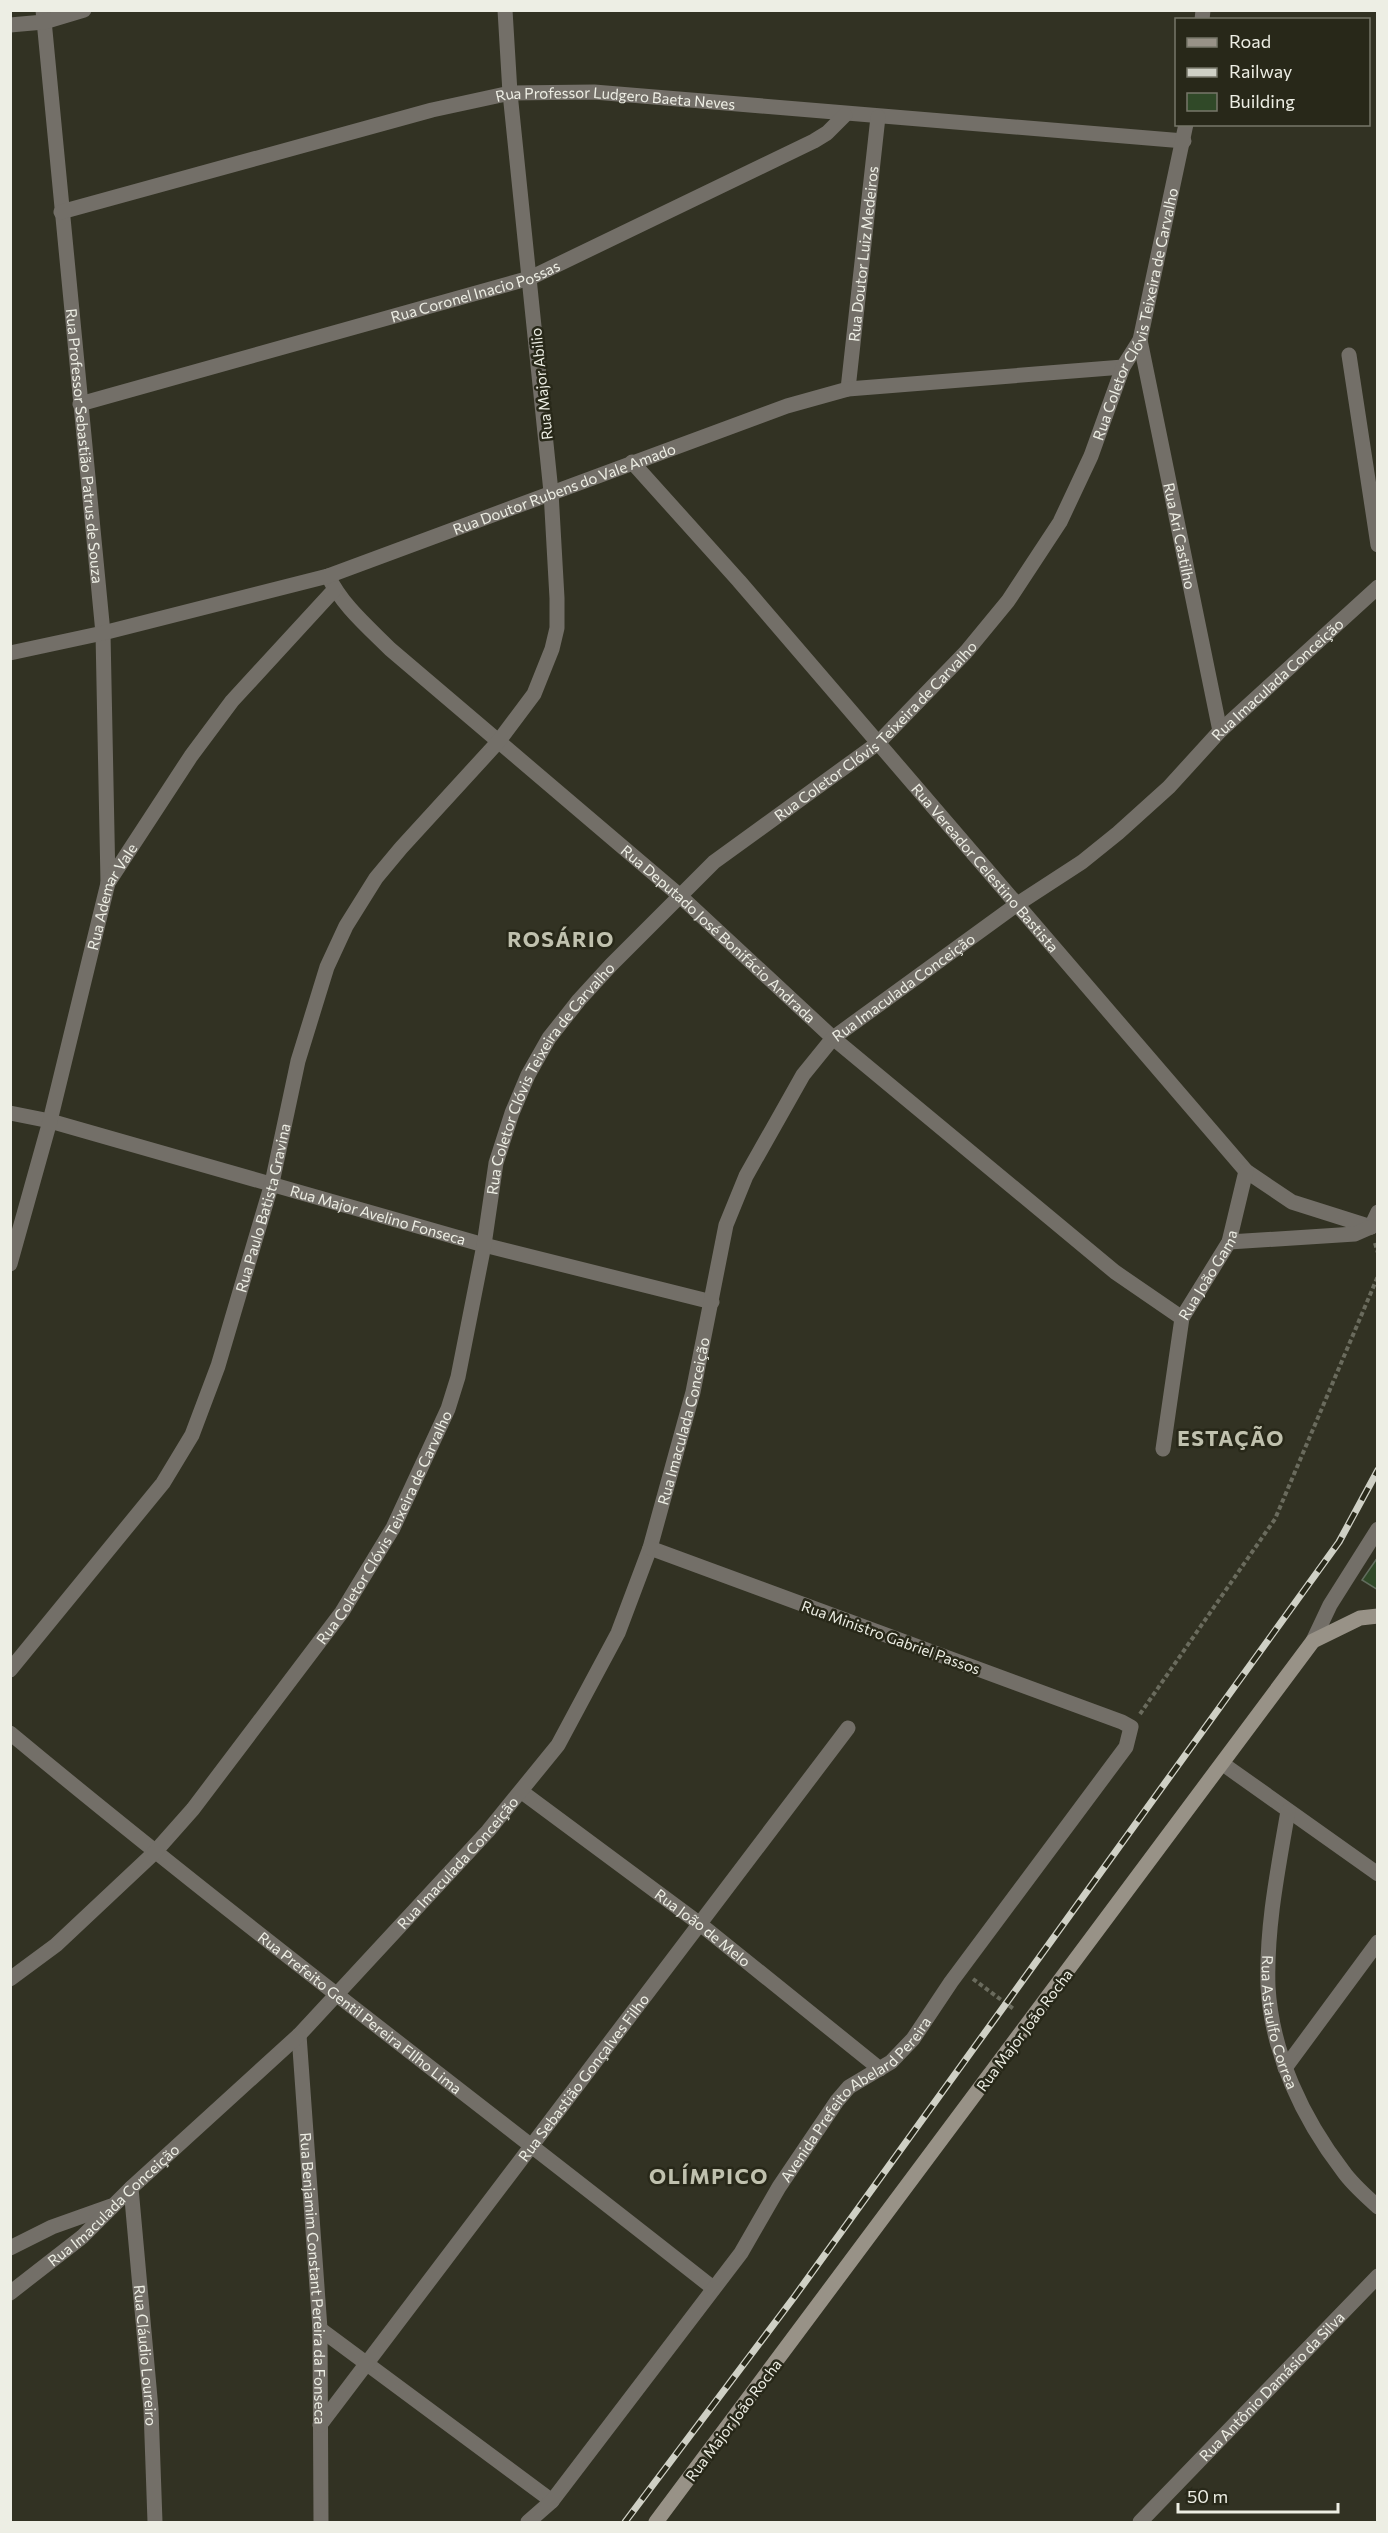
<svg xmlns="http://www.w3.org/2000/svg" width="1388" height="2533" viewBox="0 0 1388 2533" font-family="Commissioner,sans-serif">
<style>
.building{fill:#304928;stroke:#616c5d;stroke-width:1.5}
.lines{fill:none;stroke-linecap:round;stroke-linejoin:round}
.path{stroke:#6a6b5d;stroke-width:4;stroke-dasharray:4.5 3;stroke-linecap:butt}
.minor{stroke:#736f68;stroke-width:15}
.secondary{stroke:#989287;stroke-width:15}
.rail-casing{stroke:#cfd0c5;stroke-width:7}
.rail{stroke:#282819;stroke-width:4.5;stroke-dasharray:14;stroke-linecap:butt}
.labels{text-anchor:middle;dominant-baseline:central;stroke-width:5;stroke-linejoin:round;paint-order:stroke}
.street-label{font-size:15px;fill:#edeee4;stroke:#282819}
.district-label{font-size:21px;font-weight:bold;letter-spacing:1.5px;fill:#c0c1ae;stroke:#282819}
</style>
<rect width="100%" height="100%" fill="#323223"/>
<polygon class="building" points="1378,1557 1378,1590 1362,1580"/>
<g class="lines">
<g class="path">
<polyline points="1375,1243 1378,1253"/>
<polyline points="1140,1714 1275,1519 1378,1276"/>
<polyline points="973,1979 1015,2010"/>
</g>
<g class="minor">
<path id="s1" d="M43 10 103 633 108 883"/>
<polyline points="1202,20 1203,10"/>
<polyline points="10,25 44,22 84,10"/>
<path id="s2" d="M61 212 432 110 510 93 594 92 1184 141"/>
<path id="s3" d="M1140 340 1220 731"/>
<polyline points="1349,355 1378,545"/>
<path id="s4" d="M848 389 878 117"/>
<path id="s5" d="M80 404 530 278 814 141 827 133 845 115"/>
<path id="s6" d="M632 462 739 581 1246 1171 1292 1202 1371 1227"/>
<path id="s7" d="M328 576C342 605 367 626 390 649L679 895 833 1038 1115 1272 1182 1318"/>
<path id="s8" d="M10 653 103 633 328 576 787 406 848 389 1123 367"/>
<path id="s9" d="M10 1113 50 1121 484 1245 712 1302"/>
<polyline points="1371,1227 1378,1212"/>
<polyline points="1229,1242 1355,1234 1371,1227"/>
<path id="s10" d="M10 1264 50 1121 108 883 191 756 232 701 335 589"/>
<path id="s11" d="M1163 1449 1182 1318 1229 1242 1246 1171"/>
<polyline points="1313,1641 1330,1605 1378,1529"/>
<path id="s12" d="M10 1670 163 1483 192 1435 218 1366 272 1183 298 1061 327 967 346 926 376 878 401 848 498 742 534 694 552 649 557 628V598L551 492 510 93 505 10"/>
<path id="s13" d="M10 1733C240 1924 479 2103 713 2288"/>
<polyline points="1223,1764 1378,1874"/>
<path id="s14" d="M522 1792 700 1924 880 2069"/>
<path id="s15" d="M1288 1811C1278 1869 1266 1928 1268 1987 1272 2054 1303 2119 1343 2171 1352 2184 1366 2196 1378 2207"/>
<path id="s16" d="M10 1979 56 1945 154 1853 193 1809 342 1612 393 1528 448 1409 458 1377 484 1245 496 1163 512 1113 528 1075 549 1038 579 1000 611 965 714 862 878 743 966 652 1008 601 1060 522 1091 456 1123 367 1140 340 1186 124"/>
<path id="s17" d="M299 2035 320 2329 321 2522"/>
<polyline points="1285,2068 1378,1942"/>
<path id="s18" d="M131 2188 151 2409 155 2522"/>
<polyline points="10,2248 52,2227 111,2206"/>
<path id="s19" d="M10 2293 82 2237 131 2188 299 2035 488 1831 558 1745 618 1633 650 1548 693 1392 726 1225 746 1176 803 1075 833 1038 1016 905 1082 862 1118 833 1169 787 1220 731 1378 587"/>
<polyline points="320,2329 552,2501"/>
<path id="s20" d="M320 2425 848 1728"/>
<path id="s21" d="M528 2522 552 2501 741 2253 779 2187 837 2101 849 2087 891 2062 913 2039 951 1982 1126 1747 1131 1727 1122 1722 650 1548"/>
<path id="s22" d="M1140 2522 1378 2276"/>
</g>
<polyline class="secondary" points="656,2522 1313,1641 1360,1618 1378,1616"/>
<g class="rail-casing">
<polyline id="rail" points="625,2522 795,2296 1339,1542 1378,1470"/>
</g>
<use href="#rail" class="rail"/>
</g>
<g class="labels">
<g class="street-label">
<text stroke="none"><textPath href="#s2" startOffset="570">Rua Professor Ludgero Baeta Neves</textPath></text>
<text stroke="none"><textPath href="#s4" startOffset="136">Rua Doutor Luiz Medeiros</textPath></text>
<text stroke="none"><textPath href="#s5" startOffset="411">Rua Coronel Inacio Possas</textPath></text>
<text stroke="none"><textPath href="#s16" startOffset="2068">Rua Coletor Clóvis Teixeira de Carvalho</textPath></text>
<text transform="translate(541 384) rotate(-96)">Rua Major Abilio</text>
<text stroke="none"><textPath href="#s1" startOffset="438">Rua Professor Sebastião Patrus de Souza</textPath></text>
<text stroke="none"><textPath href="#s8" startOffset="579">Rua Doutor Rubens do Vale Amado</textPath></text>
<text stroke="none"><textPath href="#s3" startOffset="200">Rua Ari Castilho</textPath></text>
<text stroke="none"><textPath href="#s19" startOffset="2116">Rua Imaculada Conceição</textPath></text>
<text stroke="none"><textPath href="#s16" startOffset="1564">Rua Coletor Clóvis Teixeira de Carvalho</textPath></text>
<text stroke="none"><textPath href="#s6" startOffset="538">Rua Vereador Celestino Bastista</textPath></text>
<text stroke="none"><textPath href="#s10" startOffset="382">Rua Ademar Vale</textPath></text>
<text stroke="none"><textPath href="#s7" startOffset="531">Rua Deputado José Bonifácio Andrada</textPath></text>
<text stroke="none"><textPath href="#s19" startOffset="1630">Rua Imaculada Conceição</textPath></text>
<text stroke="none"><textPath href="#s16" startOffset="1078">Rua Coletor Clóvis Teixeira de Carvalho</textPath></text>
<text stroke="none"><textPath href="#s12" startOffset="536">Rua Paulo Batista Gravina</textPath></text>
<text stroke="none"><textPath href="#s9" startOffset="382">Rua Major Avelino Fonseca</textPath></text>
<text stroke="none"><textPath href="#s11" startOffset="183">Rua João Gama</textPath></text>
<text stroke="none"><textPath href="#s19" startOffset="1126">Rua Imaculada Conceição</textPath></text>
<text stroke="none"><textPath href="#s16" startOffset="592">Rua Coletor Clóvis Teixeira de Carvalho</textPath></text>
<text transform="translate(891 1637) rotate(20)">Rua Ministro Gabriel Passos</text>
<text stroke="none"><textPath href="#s19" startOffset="622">Rua Imaculada Conceição</textPath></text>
<text stroke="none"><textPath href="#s14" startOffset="226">Rua João de Melo</textPath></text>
<text stroke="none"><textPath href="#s13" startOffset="448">Rua Prefeito Gentil Pereira FIlho Lima</textPath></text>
<text stroke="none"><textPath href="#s15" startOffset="214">Rua Astaulfo Correa</textPath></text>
<text transform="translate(1024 2030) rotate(-53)">Rua Major João Rocha</text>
<text stroke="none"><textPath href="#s20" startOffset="436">Rua Sebastião Gonçalves Filho</textPath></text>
<text stroke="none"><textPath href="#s21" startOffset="538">Avenida Prefeito Abelard Pereira</textPath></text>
<text stroke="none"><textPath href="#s19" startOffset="136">Rua Imaculada Conceição</textPath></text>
<text stroke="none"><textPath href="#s17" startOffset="244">Rua Benjamim Constant Pereira da Fonseca</textPath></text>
<text stroke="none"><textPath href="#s18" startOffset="168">Rua Cláudio Loureiro</textPath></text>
<text stroke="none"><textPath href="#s22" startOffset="189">Rua Antônio Damásio da Silva</textPath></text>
<text transform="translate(733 2420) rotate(-53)">Rua Major João Rocha</text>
</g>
<g class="district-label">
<text x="561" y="938">ROSÁRIO</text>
<text x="1231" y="1437">ESTAÇÃO</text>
<text x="709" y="2175">OLÍMPICO</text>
</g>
</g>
<rect width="1388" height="2533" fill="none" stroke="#edeee4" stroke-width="24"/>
<rect x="1175" y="18" width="195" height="108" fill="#282819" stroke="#77776a" stroke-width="1.5"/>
<rect x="1187" y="38" width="30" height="9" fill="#989287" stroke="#77776a" stroke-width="1.5"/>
<text x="1229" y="48" font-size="18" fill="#edeee4">Road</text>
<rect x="1187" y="68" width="30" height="9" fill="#cfd0c5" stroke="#77776a" stroke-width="1.5"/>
<text x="1229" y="78" font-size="18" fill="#edeee4">Railway</text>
<rect x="1187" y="93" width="30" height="18" fill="#304928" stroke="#77776a" stroke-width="1.5"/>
<text x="1229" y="108" font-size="18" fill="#edeee4">Building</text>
<path d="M1178 2503v9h160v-9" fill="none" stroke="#edeee4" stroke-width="3"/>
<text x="1187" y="2503" font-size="18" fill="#edeee4" stroke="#282819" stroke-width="4.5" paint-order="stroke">50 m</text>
</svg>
